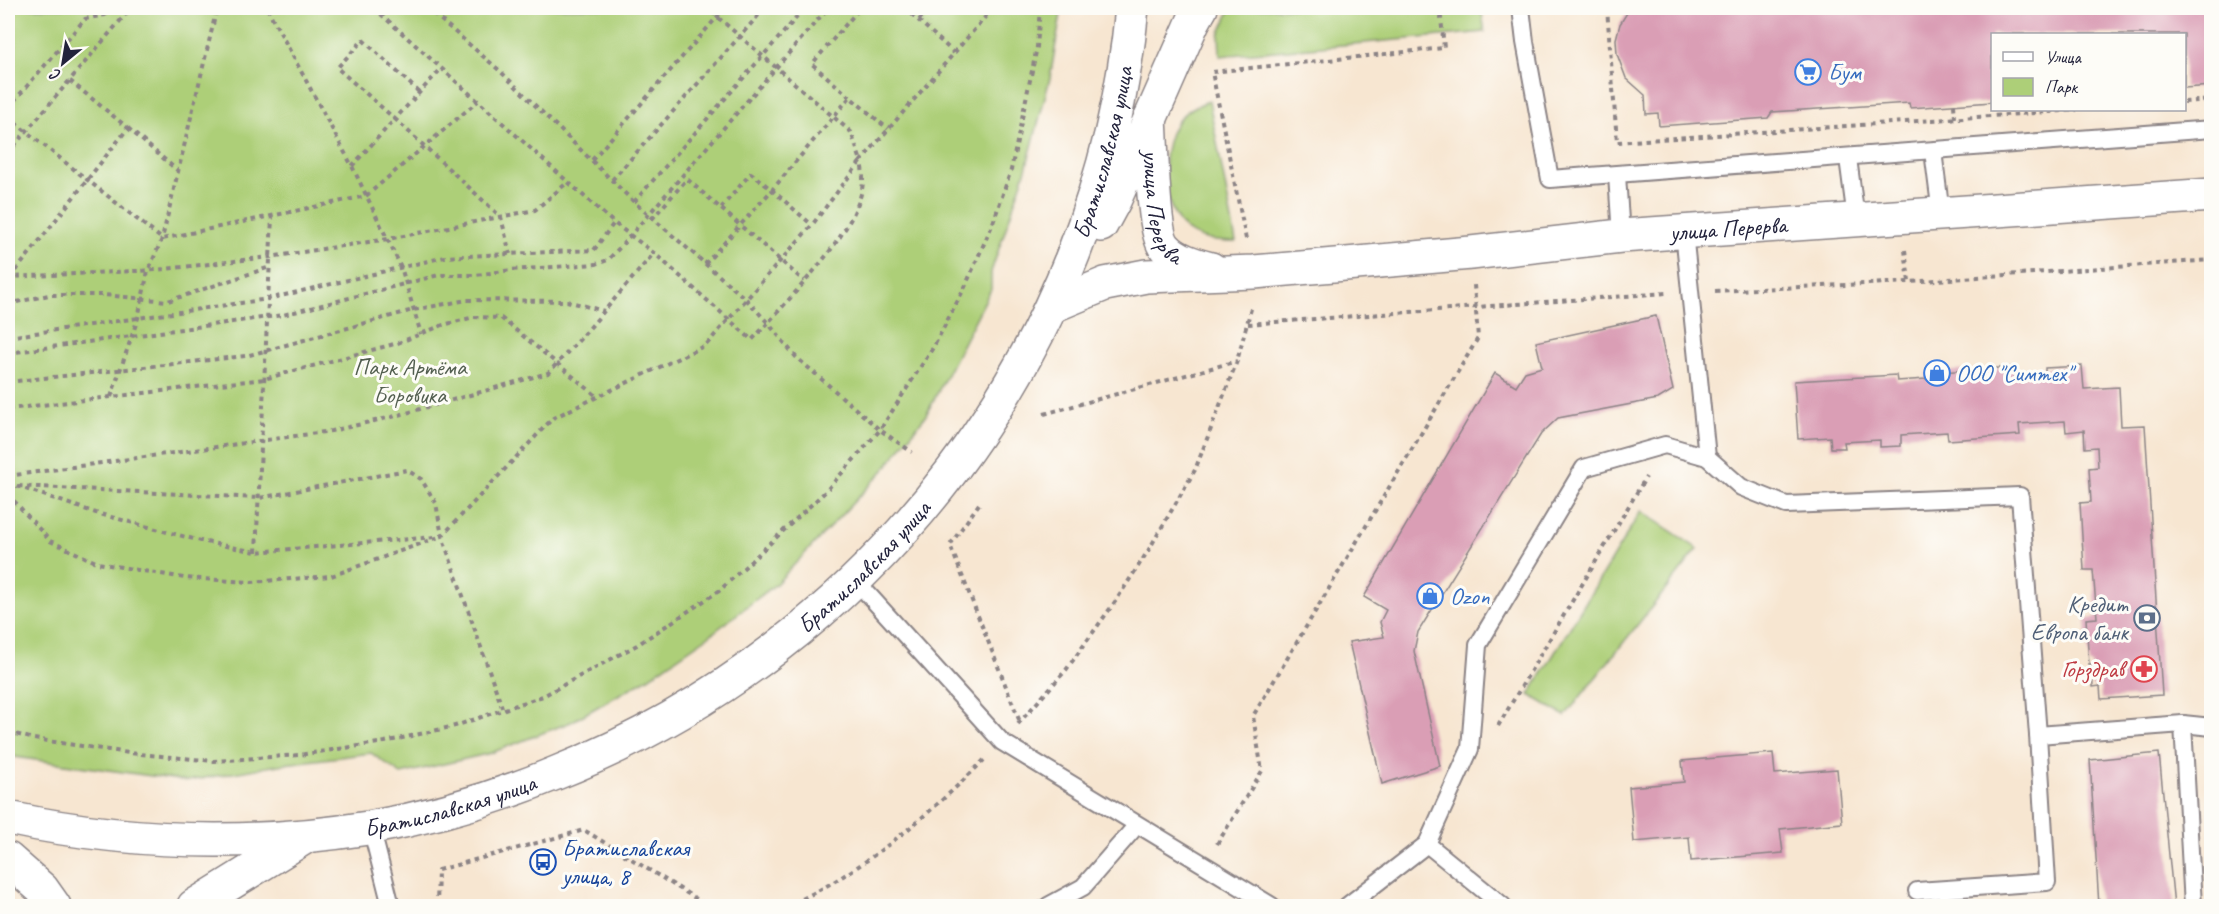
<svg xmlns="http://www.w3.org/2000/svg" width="2219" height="914" viewBox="0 0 2219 914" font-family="Caveat,sans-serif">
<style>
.green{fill:#adcf78;stroke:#68785a;stroke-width:1.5}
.building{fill:#da9eb5}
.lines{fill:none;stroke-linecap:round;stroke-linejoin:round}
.service-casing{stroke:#8c8486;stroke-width:20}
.minor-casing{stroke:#8c8486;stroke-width:36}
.secondary-casing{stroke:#8c8486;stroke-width:36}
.path{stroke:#8c8486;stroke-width:4;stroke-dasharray:4.5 4.5;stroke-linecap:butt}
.service{stroke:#fff;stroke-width:16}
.minor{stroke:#fff;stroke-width:33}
.secondary{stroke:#fff;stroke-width:33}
.labels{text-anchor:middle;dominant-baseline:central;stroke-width:6;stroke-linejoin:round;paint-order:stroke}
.shop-label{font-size:24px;fill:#366cbe;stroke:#fdfcf7;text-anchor:start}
.street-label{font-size:24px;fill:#22223b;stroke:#fdfcf7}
.park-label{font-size:24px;fill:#535f50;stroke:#fdfcf7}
.service-label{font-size:24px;fill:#4e5e75;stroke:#fdfcf7;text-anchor:end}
.health-label{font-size:24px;fill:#be3a42;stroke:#fdfcf7;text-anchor:end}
.transit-label{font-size:24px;fill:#164399;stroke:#fdfcf7;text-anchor:start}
</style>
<rect width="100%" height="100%" fill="#fdfcf7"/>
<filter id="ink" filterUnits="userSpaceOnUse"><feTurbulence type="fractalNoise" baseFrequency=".0167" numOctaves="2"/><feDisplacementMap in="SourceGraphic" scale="12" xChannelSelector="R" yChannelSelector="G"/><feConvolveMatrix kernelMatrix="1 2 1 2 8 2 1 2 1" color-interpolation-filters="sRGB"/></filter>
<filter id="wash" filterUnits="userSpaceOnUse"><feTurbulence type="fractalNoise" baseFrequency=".008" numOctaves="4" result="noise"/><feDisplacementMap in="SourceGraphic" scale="24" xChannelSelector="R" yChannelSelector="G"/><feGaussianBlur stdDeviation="1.35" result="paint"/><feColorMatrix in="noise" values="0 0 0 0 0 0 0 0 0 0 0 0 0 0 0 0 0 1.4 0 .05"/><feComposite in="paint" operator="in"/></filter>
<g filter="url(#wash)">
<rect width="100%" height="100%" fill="#f7e6d1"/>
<g class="green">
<polygon points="8,8 1062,8 1050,78 1026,169 991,272 991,289 926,415 884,470 776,584 709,636 648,678 571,722 491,753 401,774 371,753 284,764 187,781 8,756"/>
<polygon points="1231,8 1481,8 1485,32 1220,56 1219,35"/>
<path d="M1209 101 1236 242C1219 242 1202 241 1188 231 1159 210 1157 142 1181 117 1188 109 1198 105 1209 101Z"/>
<polygon points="1641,511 1698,549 1565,716 1529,695"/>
</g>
<g id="blocks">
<g class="building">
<polygon points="1630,8 2212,8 2212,86 2184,88 2184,34 1992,34 1992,102 1910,108 1909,103 1772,112 1768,118 1659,126 1658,113 1646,114 1645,95 1626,78 1617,54 1616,39 1620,24"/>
<polygon points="1656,316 1673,390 1658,399 1558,418 1541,434 1418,632 1414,651 1440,766 1382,784 1349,642 1384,637 1380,622 1386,610 1364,597 1495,373 1516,386 1525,372 1542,367 1536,342"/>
<polygon points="2082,366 2084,389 2119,387 2121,426 2145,425 2162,695 2101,699 2100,686 2093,687 2092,664 2089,664 2086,619 2097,618 2093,570 2084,570 2080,503 2091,502 2089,468 2098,467 2097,447 2085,448 2084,430 2066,432 2065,421 2019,424 2020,435 1948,440 1947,432 1901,435 1901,446 1880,447 1880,440 1844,442 1845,448 1831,448 1830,437 1798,439 1794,381 1896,375 1897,381 1926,379 1926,373 2013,367 2014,377 2045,375 2045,368"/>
<polygon points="1773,753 1775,774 1837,769 1842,823 1780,829 1783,853 1691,861 1689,837 1634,842 1629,787 1684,782 1682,761"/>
<polygon points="2159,753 2174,906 2099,906 2090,760"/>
</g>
</g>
</g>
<g filter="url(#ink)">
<use href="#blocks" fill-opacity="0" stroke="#8c8486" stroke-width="1.5"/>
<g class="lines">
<g class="service-casing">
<g id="service">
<polyline points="1521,8 1525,42 1550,179 2212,129"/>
<polyline points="1933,151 1941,214"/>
<polyline points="1848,158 1856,219"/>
<polyline points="1617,175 1621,236"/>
<polyline points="1707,457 1741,487 1786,505 2020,496 2038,735 2183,724"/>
<polyline points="856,581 1002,742 1272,906"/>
<polyline points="371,827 391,906"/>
<polyline points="1427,844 1470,749 1478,645 1584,468 1665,445 1707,457 1684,232"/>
<polyline points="1917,891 2047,882 2038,735"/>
<polyline points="1048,906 1083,887 1137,825"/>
<polyline points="1347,906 1427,844 1503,906"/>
<polyline points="2193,906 2183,724 2212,727"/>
</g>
</g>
<g class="minor-casing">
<g id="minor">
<path id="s1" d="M1150 119C1152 143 1152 232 1165 247 1176 260 1196 265 1211 269"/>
<path id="s2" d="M1057 304 1105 284 1146 276 1254 272 1471 253 1621 236 2212 195"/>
</g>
</g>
<g class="secondary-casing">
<g id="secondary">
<polyline points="1101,225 1114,201 1193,22 1201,8"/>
<path id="s3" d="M8 818C126 843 248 847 368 828 432 817 496 798 556 773 875 646 1100 350 1132 8"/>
<polyline points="8,859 42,889 54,906"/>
<polyline points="194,906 302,839"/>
</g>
</g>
<g class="path">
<polyline points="267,8 352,166 401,267 421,334"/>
<polyline points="374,8 614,223 654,253 752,340 768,323 796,357 880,430 912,452"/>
<path d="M427 8 499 70 634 202 747 300 768 323C797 289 863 225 863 179 863 173 862 167 861 161L993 8"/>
<polyline points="905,8 954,53"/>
<polyline points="1607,8 1617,142 2077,110"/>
<polyline points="919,20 930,8"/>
<polyline points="419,92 363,40 337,68 395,119 442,68"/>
<polyline points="850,97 812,64 860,8"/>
<polyline points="2184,102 2212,100"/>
<polyline points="1954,105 1955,118"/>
<polyline points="8,108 85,19 105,15 111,8"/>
<polyline points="8,117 162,239 366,196 478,101"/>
<polyline points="128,128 178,171"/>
<polyline points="8,153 131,8"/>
<polyline points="592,160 725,8"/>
<polyline points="352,166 395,119 501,217 510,254"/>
<polyline points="612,180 765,8"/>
<polyline points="634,202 805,8"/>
<polyline points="721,208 751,173 772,190 850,97 888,129"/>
<polyline points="652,219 687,179 804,281"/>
<polyline points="1246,239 1212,72 1444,48 1440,8"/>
<polyline points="1905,250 1909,282"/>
<polyline points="705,264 772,190 812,225"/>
<polyline points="8,275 11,277 156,270 270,257 388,239 535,210 568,182"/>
<polyline points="1715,291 1909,282 2212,260"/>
<polyline points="8,296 11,277 128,128 69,80"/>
<polyline points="8,304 49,295 104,295 168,301 270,267"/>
<polyline points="1248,324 1666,293"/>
<polyline points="8,337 268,299 445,257 594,250 614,223"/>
<polyline points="8,353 283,315 439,275 476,275 511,270 596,264 608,260 622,245 828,8"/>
<polyline points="8,382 246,356 413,310 467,300 567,301 604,311"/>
<polyline points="111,397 138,318 148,271 162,239 217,8"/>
<polyline points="8,409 264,379 398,343 443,325 474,317 501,318 598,397"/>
<polyline points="1044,414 1237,361"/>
<polyline points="8,476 331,431 392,417 548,373 581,338 654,253"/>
<polyline points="8,483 96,513 201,541 256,552 435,537"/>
<polyline points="18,486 259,498 407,470 421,479 436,503 442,536 503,710"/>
<polyline points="8,494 50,541 98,563 184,578 251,582 331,576 442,536 553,418 706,345 812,225 861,161 851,132 707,8"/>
<polyline points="979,504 950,545 1020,722"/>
<polyline points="256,552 272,217"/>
<polyline points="1018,724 1066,670 1117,599 1148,551 1195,470 1237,361 1252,305"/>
<polyline points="1498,726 1646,477"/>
<polyline points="8,732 34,739 129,753 214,761 299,755 385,742 455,726 543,696 637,645 719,591 826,491 880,430 934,346 965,287 993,223 1011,170 1037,47 1040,8"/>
<polyline points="1217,844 1262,771 1253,716 1478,338 1474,285"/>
<polyline points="437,906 438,870 584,830 708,906"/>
<path d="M786 906C858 876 929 815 984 760"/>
</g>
<use href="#service" class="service"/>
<use href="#minor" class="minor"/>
<use href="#secondary" class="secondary"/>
</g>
</g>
<defs>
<g id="supermarket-ring" transform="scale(1.35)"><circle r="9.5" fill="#fdfcf7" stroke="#3f7fe0" stroke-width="1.5"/><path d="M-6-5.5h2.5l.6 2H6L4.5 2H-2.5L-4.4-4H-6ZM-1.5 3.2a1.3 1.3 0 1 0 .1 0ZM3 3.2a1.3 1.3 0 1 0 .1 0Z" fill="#3f7fe0"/></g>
<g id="shop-ring" transform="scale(1.35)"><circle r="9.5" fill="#fdfcf7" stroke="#3f7fe0" stroke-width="1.5"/><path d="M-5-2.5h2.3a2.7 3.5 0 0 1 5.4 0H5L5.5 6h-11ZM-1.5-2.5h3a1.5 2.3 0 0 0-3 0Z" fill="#3f7fe0"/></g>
<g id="bank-ring" transform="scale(1.35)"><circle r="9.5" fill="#fdfcf7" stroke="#5c6f8a" stroke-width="1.5"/><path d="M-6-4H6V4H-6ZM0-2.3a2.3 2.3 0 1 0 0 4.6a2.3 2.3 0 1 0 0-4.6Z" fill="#5c6f8a"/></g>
<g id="pharmacy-ring" transform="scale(1.35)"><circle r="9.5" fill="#fdfcf7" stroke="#e0444e" stroke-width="1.5"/><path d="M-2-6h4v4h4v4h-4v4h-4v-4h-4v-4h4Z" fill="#e0444e"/></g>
<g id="bus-ring" transform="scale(1.35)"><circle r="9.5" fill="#fdfcf7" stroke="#1a4fb4" stroke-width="1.5"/><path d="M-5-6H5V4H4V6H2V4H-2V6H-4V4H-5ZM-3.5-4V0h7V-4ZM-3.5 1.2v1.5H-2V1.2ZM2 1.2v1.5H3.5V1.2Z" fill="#1a4fb4"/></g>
</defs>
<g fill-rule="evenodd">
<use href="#supermarket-ring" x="1808" y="72"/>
<use href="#shop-ring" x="1937" y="373"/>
<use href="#shop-ring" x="1430" y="596"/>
<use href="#bank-ring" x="2147" y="618"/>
<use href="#pharmacy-ring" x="2144" y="669"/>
<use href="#bus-ring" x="543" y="862"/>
</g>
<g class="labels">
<g class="shop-label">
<text x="1828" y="72">Бум</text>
<text x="1956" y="373">ООО "Симтех"</text>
<text x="1450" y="596">Ozon</text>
</g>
<g class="street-label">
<text stroke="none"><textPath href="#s3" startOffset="1418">Братиславская улица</textPath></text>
<text stroke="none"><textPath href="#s1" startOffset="90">улица Перерва</textPath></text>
<text stroke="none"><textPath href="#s2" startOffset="678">улица Перерва</textPath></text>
<text stroke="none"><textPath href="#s3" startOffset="932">Братиславская улица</textPath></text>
<text stroke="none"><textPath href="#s3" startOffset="447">Братиславская улица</textPath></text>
</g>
<g class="park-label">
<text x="410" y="367">Парк Артёма<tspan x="410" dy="28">Боровика</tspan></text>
</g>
<g class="service-label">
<text x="2128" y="604">Кредит<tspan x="2128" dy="28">Европа банк</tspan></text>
</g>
<g class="health-label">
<text x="2124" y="669">Горздрав</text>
</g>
<g class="transit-label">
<text x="562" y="848">Братиславская<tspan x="562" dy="28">улица, 8</tspan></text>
</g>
</g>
<rect width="2219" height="914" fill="none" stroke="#fdfcf7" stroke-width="30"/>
<rect x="1991" y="33" width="195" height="78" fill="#fdfcf7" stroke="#a5a5ac" stroke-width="1.5"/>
<rect x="2003" y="52" width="30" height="9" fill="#ffffff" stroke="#a5a5ac" stroke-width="1.5"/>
<text x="2045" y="63" font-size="18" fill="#22223b">Улица</text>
<rect x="2003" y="78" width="30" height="18" fill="#adcf78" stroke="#a5a5ac" stroke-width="1.5"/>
<text x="2045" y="93" font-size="18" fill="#22223b">Парк</text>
<g transform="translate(63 63) rotate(210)" stroke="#fdfcf7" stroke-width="4.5" paint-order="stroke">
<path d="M0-4.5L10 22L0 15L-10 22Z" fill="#22223b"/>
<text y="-9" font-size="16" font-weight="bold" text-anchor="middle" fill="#22223b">С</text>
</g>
</svg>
